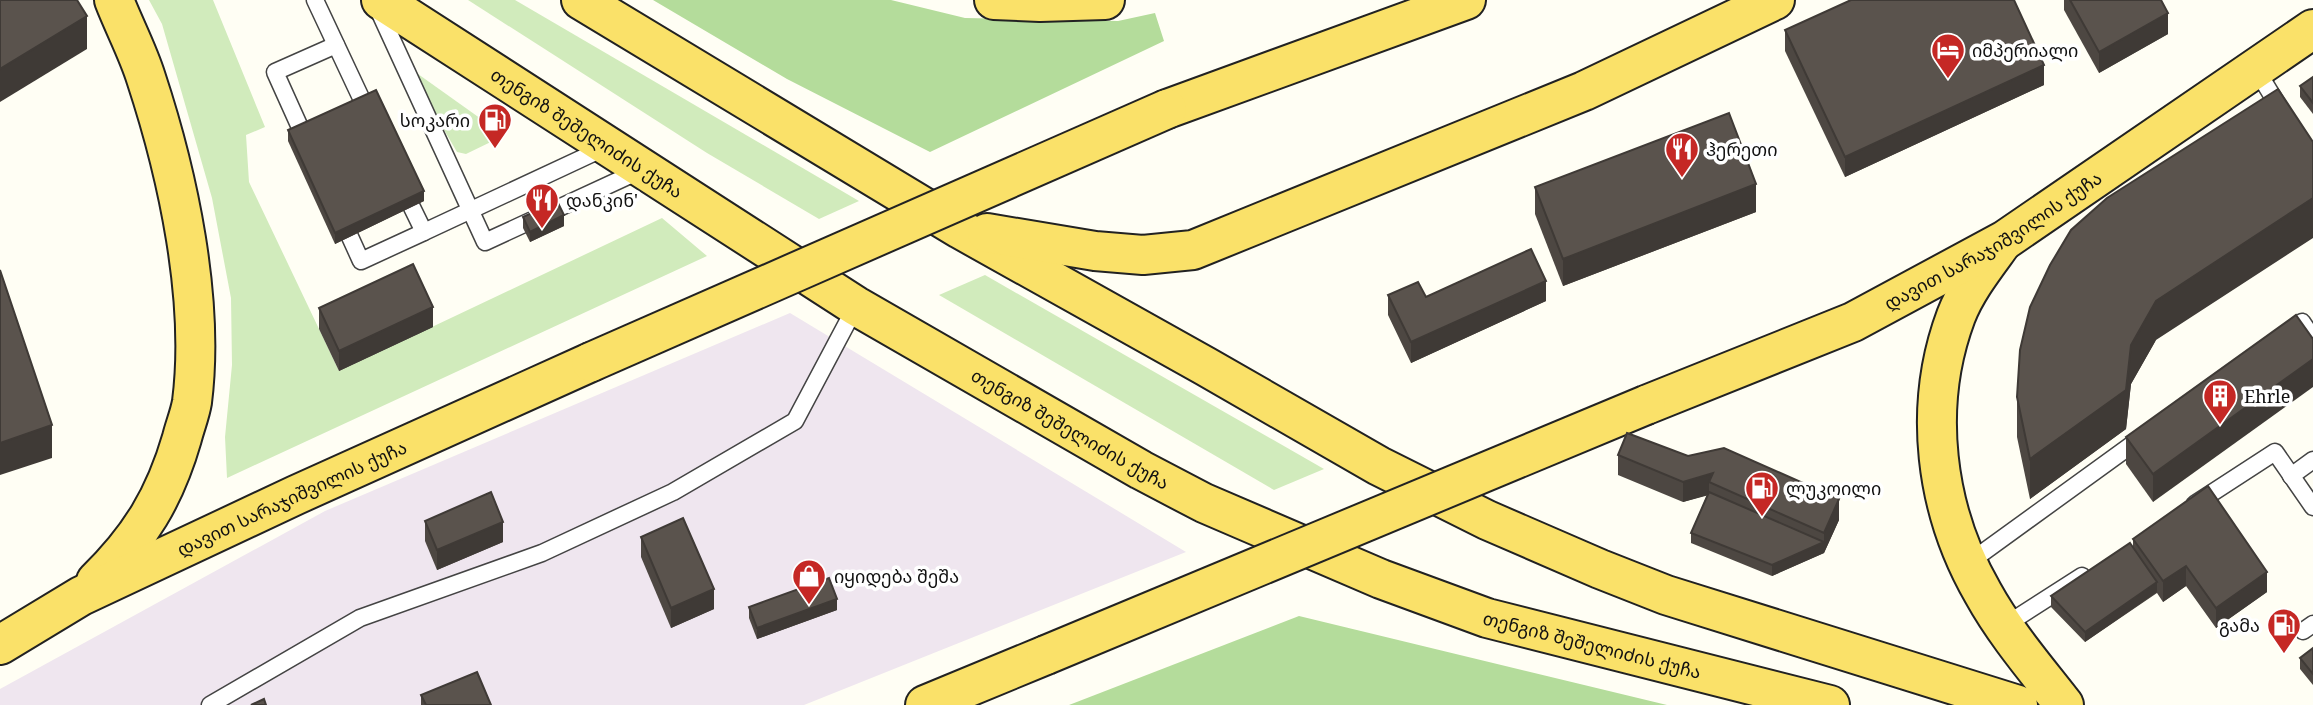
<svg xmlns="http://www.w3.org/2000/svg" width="2313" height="705" viewBox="0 0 2313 705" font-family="'Noto Serif','Noto Sans Georgian',serif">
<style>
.industrial{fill:#efe6ef}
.green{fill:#d1ebbc}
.forest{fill:#b4dc9b}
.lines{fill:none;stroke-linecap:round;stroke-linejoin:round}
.service-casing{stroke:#444;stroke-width:19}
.primary-casing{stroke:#222;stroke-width:42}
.service{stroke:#fff;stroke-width:16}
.primary{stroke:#fae169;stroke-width:38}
.primary-bridge-casing{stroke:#222;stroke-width:42;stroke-linecap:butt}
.primary-bridge{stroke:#fae169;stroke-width:38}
.wall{fill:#4d4742}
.shaded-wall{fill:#3f3a36}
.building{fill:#5a534d;stroke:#3f3a36;stroke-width:2}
.labels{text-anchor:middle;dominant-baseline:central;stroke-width:7;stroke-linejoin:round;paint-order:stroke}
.poi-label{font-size:18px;fill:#111;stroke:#fff;text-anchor:start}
.street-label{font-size:18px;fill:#111;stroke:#fff}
</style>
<rect width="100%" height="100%" fill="#fffef4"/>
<polygon class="industrial" points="790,313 1186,552 804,705 0,705 0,689 325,511"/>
<g class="green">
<polygon points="149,0 213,0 265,127 246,135 249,182 339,371 662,218 707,256 227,478 225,437 232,365 231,298 212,198 162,24"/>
<polygon points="468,0 515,0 859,201 819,219 707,153"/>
<polygon points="418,74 498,131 499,138 466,154 457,152 416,82 415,78"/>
<polygon points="985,275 1324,469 1274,490 939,295"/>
</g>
<g class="forest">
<polygon points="653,0 891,0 965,18 1118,21 1155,13 1164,41 930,152 787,79"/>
<polygon points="1299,616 1667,705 1069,705"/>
</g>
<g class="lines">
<g class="service-casing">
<g id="service">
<polyline points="315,0 369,115"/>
<polyline points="378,9 485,242 641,170"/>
<polyline points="2256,69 2282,112"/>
<polyline points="307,143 275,72 336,45"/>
<polyline points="403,189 424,232 604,148"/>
<polyline points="341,217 361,261 424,232"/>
<polyline points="2284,335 2302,322 2313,338"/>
<polyline points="2291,476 2313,460"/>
<polyline points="2195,504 2275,452 2313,507"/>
<polyline points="1967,564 2141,438"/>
<polyline points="2004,626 2082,576"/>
<polyline points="2303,631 2313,624"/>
<polyline points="210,705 360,618 542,553 673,492 795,421 856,306"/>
</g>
</g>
<g class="primary-casing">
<g id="primary">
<path id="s1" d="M381 0 856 306 1141 470 1204 503 1381 579 1487 618 1830 705"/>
<polyline points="581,0 960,229 1205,366 1379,466 1487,520 1600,569 1666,595 2018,705"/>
<polyline points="994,0 1040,2 1105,0"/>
<polyline points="1167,109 1466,0"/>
<polyline points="987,233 1095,251 1143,255 1193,250 1584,91 1775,0"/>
<path d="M2001 244C1985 266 1966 290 1956 316 1922 407 1935 510 1983 593 2005 633 2036 669 2064 705"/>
<path id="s2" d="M1646 405 1853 322 2005 240 2313 29"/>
<path d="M96 581C140 538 165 497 182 438 185 426 190 414 192 402 205 300 178 175 146 78 138 52 124 26 114 0"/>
<path id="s3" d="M0 645 81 596 296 495 591 362"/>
<polyline points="925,705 1046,655"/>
</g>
</g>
<use href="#service" class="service"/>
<use href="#primary" class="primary"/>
<g class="primary-bridge-casing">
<g id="primary-bridge">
<polyline points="591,362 1167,109"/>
<polyline points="1046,655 1646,405"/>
</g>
</g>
<use href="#primary-bridge" class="primary-bridge"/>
</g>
<g class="wall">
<polygon points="2064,0 2161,0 2168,34 2099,73 2064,10"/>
<polygon points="1785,30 2044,85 1845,177 1785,51"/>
<polygon points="2313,77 2313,114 2300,97 2300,86"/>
<polygon points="288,130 424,201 335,244 288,141"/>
<polygon points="1535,187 1756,212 1563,286 1535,214"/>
<polygon points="523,217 564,226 530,242 523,228"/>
<polygon points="1388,295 1426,297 1546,301 1411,363 1388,315"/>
<polygon points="319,308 433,327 339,371 319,329"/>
<polygon points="2296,315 2153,502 2126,464 2126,437"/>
<polygon points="2156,340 2131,384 2126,429 2030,499 2017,437 2017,397"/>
<polygon points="1618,455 1839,520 1824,553 1772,576 1691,543 1691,533 1707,495 1683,502 1618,475"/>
<polygon points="425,521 503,542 437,570 425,541"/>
<polygon points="641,537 714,609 671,628 641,557"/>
<polygon points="2133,539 2267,592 2216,628 2186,586 2163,602 2157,593 2085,642 2051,607 2051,596 2133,548"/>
<polygon points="749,607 837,610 757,639 749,618"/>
<polygon points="2313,648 2313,685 2300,669 2300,658"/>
<polygon points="421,695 491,705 421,705"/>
</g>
<g class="shaded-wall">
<polygon points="2168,13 2168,34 2099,73 2099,52"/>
<polygon points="87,16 87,49 0,102 0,69"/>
<polygon points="2044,65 2044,85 1845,177 1845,157"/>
<polygon points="1756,184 1756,212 1563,286 1563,259"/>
<polygon points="424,191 424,201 335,244 335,233"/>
<polygon points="2313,198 2313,238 2156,340 2131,384 2126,429 2030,499 2030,459 2156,301"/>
<polygon points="564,215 564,226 530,242 530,232"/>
<polygon points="1546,281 1546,301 1411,363 1411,342"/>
<polygon points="433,307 433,327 339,371 339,351"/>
<polygon points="2313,359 2313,387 2153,502 2153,474"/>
<polygon points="52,425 52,458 0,475 0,443"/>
<polygon points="1713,473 1709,482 1709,495 1683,502 1683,482"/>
<polygon points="1839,499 1839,520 1824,553 1772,576 1772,565 1824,542 1824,533"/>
<polygon points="503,522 503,542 437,570 437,550"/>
<polygon points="2186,566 2186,586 2163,602 2163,581"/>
<polygon points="2267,572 2267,592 2216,628 2216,608"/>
<polygon points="2157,582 2157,592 2085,642 2085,632"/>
<polygon points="714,589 714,609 671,628 671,608"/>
<polygon points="837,599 837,610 757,639 757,628"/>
</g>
<g class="building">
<polygon points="0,0 77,0 87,16 0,69"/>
<polygon points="1851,0 2014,0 2044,65 1845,157 1785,30"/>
<polygon points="2070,0 2161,0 2168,13 2099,52"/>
<polygon points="2313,77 2313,103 2300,86"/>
<polygon points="2278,89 2313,142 2313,198 2156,301 2131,345 2126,390 2030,459 2017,397 2020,350 2030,307 2050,265 2071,230 2107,198"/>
<polygon points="376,90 424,191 335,233 288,130"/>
<polygon points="1729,113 1756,184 1563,259 1535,187"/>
<polygon points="557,201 564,215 530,232 523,217"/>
<polygon points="1531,249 1546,281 1411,342 1388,295 1418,282 1426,297"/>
<polygon points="413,264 433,307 339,351 319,308"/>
<polygon points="0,270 52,425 0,443"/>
<polygon points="2296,315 2313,339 2313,359 2153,474 2126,437"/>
<polygon points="1627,433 1688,456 1724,448 1839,499 1824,533 1709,482 1713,473 1683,482 1618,455"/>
<polygon points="2208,486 2267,572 2216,608 2186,566 2163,581 2133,539"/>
<polygon points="491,492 503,522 437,550 425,521"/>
<polygon points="1709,492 1824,542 1772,565 1691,533"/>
<polygon points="683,518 714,589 671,608 641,537"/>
<polygon points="2130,543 2157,582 2085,632 2051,596"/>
<polygon points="829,578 837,599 757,628 749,607"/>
<polygon points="2313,648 2313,674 2300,658"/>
<polygon points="477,672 491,705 426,705 421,695"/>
<polygon points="264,699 266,705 251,705"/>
</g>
<defs>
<g id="hotel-pin" transform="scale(1.75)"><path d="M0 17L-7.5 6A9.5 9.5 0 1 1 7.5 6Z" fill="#c52825" stroke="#fff"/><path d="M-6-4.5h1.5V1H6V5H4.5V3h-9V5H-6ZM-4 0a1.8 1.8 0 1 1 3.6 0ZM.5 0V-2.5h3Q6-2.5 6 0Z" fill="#fff"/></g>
<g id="fuel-pin" transform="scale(1.75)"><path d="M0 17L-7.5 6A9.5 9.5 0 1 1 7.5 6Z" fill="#c52825" stroke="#fff"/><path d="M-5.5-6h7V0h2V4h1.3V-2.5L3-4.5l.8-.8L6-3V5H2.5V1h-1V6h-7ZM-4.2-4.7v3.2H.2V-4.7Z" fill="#fff"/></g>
<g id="restaurant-pin" transform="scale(1.75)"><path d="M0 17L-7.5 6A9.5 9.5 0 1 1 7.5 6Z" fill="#c52825" stroke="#fff"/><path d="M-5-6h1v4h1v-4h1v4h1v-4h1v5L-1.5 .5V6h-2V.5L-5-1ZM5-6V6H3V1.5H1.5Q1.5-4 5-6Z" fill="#fff"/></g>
<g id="building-pin" transform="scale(1.75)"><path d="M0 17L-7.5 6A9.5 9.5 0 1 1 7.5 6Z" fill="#c52825" stroke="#fff"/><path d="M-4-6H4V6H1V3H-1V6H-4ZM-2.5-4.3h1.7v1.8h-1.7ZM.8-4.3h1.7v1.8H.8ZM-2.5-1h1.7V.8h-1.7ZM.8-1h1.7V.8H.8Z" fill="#fff"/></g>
<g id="shop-pin" transform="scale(1.75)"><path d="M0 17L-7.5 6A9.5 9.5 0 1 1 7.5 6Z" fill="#c52825" stroke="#fff"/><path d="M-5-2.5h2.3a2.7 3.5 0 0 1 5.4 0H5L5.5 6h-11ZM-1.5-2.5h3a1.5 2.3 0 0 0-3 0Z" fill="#fff"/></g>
</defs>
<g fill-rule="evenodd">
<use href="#hotel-pin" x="1948" y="50"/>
<use href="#fuel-pin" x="495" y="120"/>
<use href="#restaurant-pin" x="1682" y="149"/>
<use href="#restaurant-pin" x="542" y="200"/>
<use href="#building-pin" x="2220" y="396"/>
<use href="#fuel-pin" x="1762" y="488"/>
<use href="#shop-pin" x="809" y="576"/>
<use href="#fuel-pin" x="2284" y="625"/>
</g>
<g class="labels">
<g class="poi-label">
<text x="1972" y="50">იმპერიალი</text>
<text x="470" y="120" text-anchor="end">სოკარი</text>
<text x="1706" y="149">ჰერეთი</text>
<text x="566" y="200">დანკინ'</text>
<text x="2244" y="396">Ehrle</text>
<text x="1786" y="488">ლუკოილი</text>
<text x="834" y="576">იყიდება შეშა</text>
<text x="2260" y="625" text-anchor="end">გამა</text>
</g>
<g class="street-label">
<text stroke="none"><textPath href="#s1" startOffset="245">თენგიზ შეშელიძის ქუჩა</textPath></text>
<text stroke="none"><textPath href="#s2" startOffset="385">დავით სარაჯიშვილის ქუჩა</textPath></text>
<text stroke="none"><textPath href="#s1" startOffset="812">თენგიზ შეშელიძის ქუჩა</textPath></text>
<text stroke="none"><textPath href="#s3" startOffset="327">დავით სარაჯიშვილის ქუჩა</textPath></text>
<text stroke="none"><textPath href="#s1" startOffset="1379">თენგიზ შეშელიძის ქუჩა</textPath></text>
</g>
</g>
</svg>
